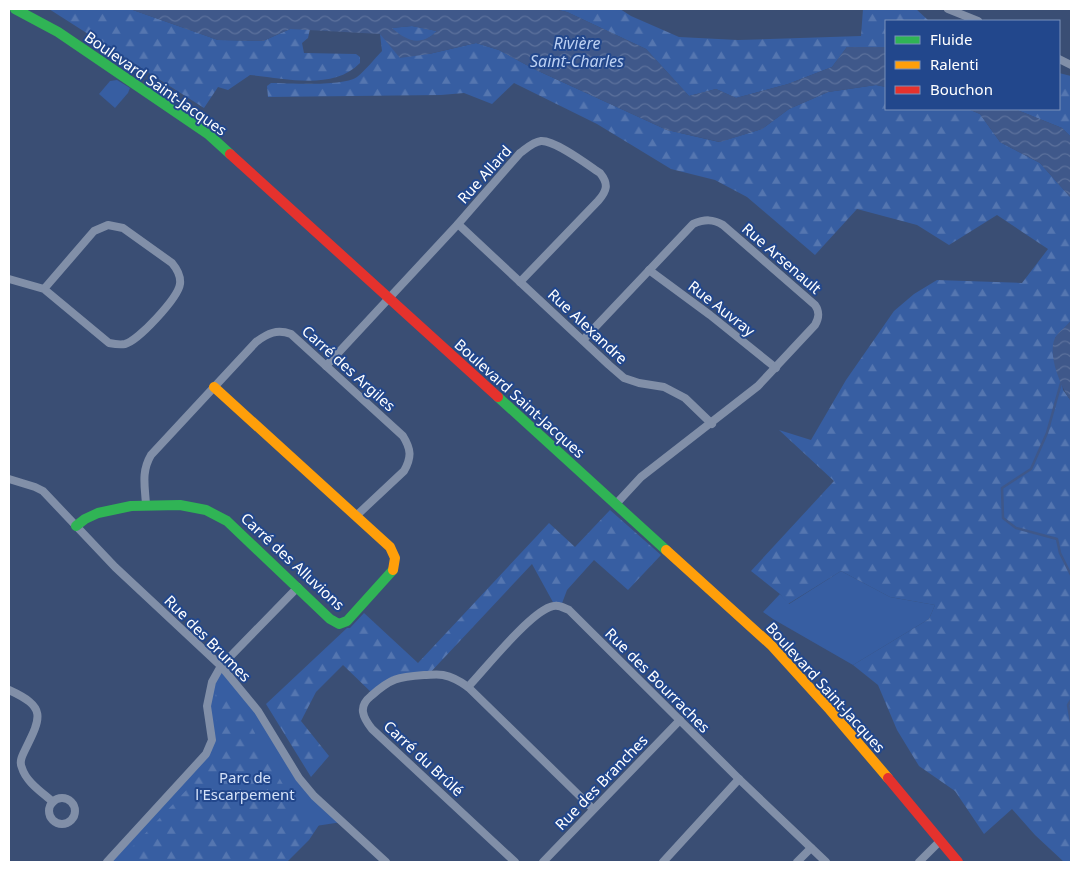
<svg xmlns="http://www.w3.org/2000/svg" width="1080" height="871" viewBox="0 0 1080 871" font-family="'Noto Sans',sans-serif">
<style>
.green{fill:#375ea2}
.forest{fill:url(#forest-firs)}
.water{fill:url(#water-waves);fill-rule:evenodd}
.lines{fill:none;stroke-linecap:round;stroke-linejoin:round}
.stream{stroke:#3f588a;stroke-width:2.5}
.street{stroke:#818fa8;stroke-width:8}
.fast{stroke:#30b455;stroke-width:10}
.slow{stroke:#ff9f0a;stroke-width:10}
.jam{stroke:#e5322d;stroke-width:10}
.labels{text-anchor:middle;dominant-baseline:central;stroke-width:4;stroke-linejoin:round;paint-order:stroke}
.street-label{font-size:15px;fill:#fff;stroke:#22478c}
.park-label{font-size:15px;fill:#d5e2f8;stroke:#22478c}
.water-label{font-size:16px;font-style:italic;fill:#bcd0f2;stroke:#22478c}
</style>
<defs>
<pattern id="forest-firs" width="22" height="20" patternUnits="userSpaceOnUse" patternTransform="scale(1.25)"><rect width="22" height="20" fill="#375ea2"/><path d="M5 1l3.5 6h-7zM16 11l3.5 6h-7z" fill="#5576b0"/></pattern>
<pattern id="water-waves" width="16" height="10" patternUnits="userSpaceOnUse" patternTransform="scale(1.25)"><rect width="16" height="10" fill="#3f588a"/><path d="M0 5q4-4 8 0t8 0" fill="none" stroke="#5c719c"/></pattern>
</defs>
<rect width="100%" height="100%" fill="#3a4e74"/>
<g class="green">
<polygon points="117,80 130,88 128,93 115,108 99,94 110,81"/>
<polygon points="841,571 890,597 935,605 929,619 853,665 773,619 763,612 780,594 789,604"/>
<polygon points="221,666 247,697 293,768 342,822 225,840 202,862 107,862 185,779 212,740 207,706"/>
</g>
<g class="forest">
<path d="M49 9H130L218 40 263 41 290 29H310L308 38 302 43 304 53 356 54 360 57V63C333 91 285 78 250 75L228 90 218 87 204 108Z"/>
<polygon points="554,9 620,9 631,16 679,37 738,40 861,36 863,9 916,9 929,21 886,21 886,47 847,47 832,67 788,84 736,98 716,89 689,96 646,49 567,12"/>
<path d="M412 26 437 31C420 48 407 42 391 28Z"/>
<path d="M380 34 429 54 476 43 499 50 534 69 667 130 719 142 762 129 789 109 828 92 876 85 886 87V109H968L980 114 1000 142 1040 163 1071 198V321L1055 338 1063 390 1071 401V862H1064L1035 835 1012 809 984 834 955 791 919 766 897 730 878 685 853 665 929 619 935 605 890 597 841 571 788 604 780 594 751 571 834 481 779 430 811 440 846 380 894 311 914 294 937 280 1022 283 1048 249 997 215 949 245 917 225 857 209 815 255 747 197 715 180 671 169 597 124 514 83 492 104 464 93 441 95 268 97 267 86 271 83C290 83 342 87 357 77 366 70 374 59 382 51Z"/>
<polygon points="1059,73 1071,76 1071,137 1062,128 1015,109 1059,109"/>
<polygon points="610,510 661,555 628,590 594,560 567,590 561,606 554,604 532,564 428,675 408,676 373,694 343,665 316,692 301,721 329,756 311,777 266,704 347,628 350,628 364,613 418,663 549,523 575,547"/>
<polygon points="225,686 239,704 286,790 319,825 309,840 287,862 118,862 214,761 220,743 214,702 217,689"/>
</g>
<g class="water">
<path d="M130 9H554L567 12 646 49 689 96 716 89 736 98 788 84 832 67 847 47H886V87L876 85 828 92 789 109 762 129 720 142 667 130 534 69 499 50 476 43 429 54 400 58 380 34 290 29 263 41 218 40ZM412 26 436 31H437C421 47 406 41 392 28Z"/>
<polygon points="968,109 1015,109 1062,128 1071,137 1071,198 1040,163 1000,142 980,114"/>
<path d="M1071 321V401C1061 387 1047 355 1055 338 1058 332 1067 326 1071 321Z"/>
</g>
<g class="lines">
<g class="stream">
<polyline points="1061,383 1047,433 1031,469 1002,488 1003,518 1016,528 1057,539 1060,553 1071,575"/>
<polyline points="1071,700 1068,705 1071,722"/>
</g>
<g class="street">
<polyline points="948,9 978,21"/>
<polyline points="1059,59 1071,65"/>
<polyline points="458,224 609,365 624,378 639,383 664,387 685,398 712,424"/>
<polyline points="649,270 710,315 776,368"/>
<path d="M9 279 44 289 109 343C114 344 120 345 125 344 138 341 178 298 180 284 181 276 177 269 172 263L123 228 108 225 94 231 44 289"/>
<path d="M583 340 693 224C705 219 713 219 723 225L815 305C820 312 819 318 815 325L758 386 641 477 616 504"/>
<path d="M326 366 458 224 520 153C527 148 533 142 541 141 555 140 588 165 600 173 609 184 607 191 598 201L520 282"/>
<polyline points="9,479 35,487 43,491 115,567 221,666 258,711 299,778 314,796 386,862"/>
<path d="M146 505C145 486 141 472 151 455L256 342C268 333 277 329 291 334L403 436C411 449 412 457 404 471L356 516"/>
<path d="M468 687C486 668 528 615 550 607 557 604 562 607 569 610L739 779 826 862"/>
<path d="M9 690C46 707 42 716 25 750 22 756 19 762 22 768 26 782 43 793 53 802"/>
<circle cx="62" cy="811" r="13"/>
<polyline points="107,862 206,754 212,740 207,706 212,682 221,666 298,587"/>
<path d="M515 862 372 729C368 724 364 719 363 712 362 705 366 700 371 696 391 678 398 677 424 675 430 675 437 674 443 675 453 677 460 681 468 687L593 809"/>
<polyline points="543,862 680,720"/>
<polyline points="663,862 739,779"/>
<polyline points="797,862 811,848"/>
<polyline points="919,862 940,841"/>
</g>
<g class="fast">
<polyline points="15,9 58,32 208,134 230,154"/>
<polyline points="498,397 666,550"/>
<polyline points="76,526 85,519 98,513 131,506 180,505 206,510 227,521 330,619 339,624 347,621 393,570"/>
</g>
<g class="slow">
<polyline points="214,387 390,547 395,558 393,570"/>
<polyline points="666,550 771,645 830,710 888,778"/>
</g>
<g class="jam">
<polyline points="230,154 498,397"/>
<polyline points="888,778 958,862"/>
</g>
</g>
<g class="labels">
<g class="street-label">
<text transform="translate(156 83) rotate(35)">Boulevard Saint-Jacques</text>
<text transform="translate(484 174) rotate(-48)">Rue Allard</text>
<text transform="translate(782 258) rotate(41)">Rue Arsenault</text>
<text transform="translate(722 308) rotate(38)">Rue Auvray</text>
<text transform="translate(588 326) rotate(43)">Rue Alexandre</text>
<text transform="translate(349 368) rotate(42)">Carré des Argiles</text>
<text transform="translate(520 398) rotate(42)">Boulevard Saint-Jacques</text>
<text transform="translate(293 561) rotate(43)">Carré des Alluvions</text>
<text transform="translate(208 638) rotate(45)">Rue des Brumes</text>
<text transform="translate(658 680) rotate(45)">Rue des Bourraches</text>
<text transform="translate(826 687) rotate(48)">Boulevard Saint-Jacques</text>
<text transform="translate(424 758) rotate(43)">Carré du Brûlé</text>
<text transform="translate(601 782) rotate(-46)">Rue des Branches</text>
</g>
<g class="park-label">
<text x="245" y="777">Parc de<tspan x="245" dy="17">l'Escarpement</tspan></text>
</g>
<g class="water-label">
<text x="577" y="43">Rivière<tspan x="577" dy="18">Saint-Charles</tspan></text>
</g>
</g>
<rect width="1080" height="871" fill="none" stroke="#ffffff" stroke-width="20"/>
<rect x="885" y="20" width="175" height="90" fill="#22478c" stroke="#7a91ba"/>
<rect x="895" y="36" width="25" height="8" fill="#30b455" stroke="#7a91ba"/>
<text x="930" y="45" font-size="15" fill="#ffffff">Fluide</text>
<rect x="895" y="61" width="25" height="8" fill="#ff9f0a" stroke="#7a91ba"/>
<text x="930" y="70" font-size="15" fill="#ffffff">Ralenti</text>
<rect x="895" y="86" width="25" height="8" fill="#e5322d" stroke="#7a91ba"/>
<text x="930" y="95" font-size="15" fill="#ffffff">Bouchon</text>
</svg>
